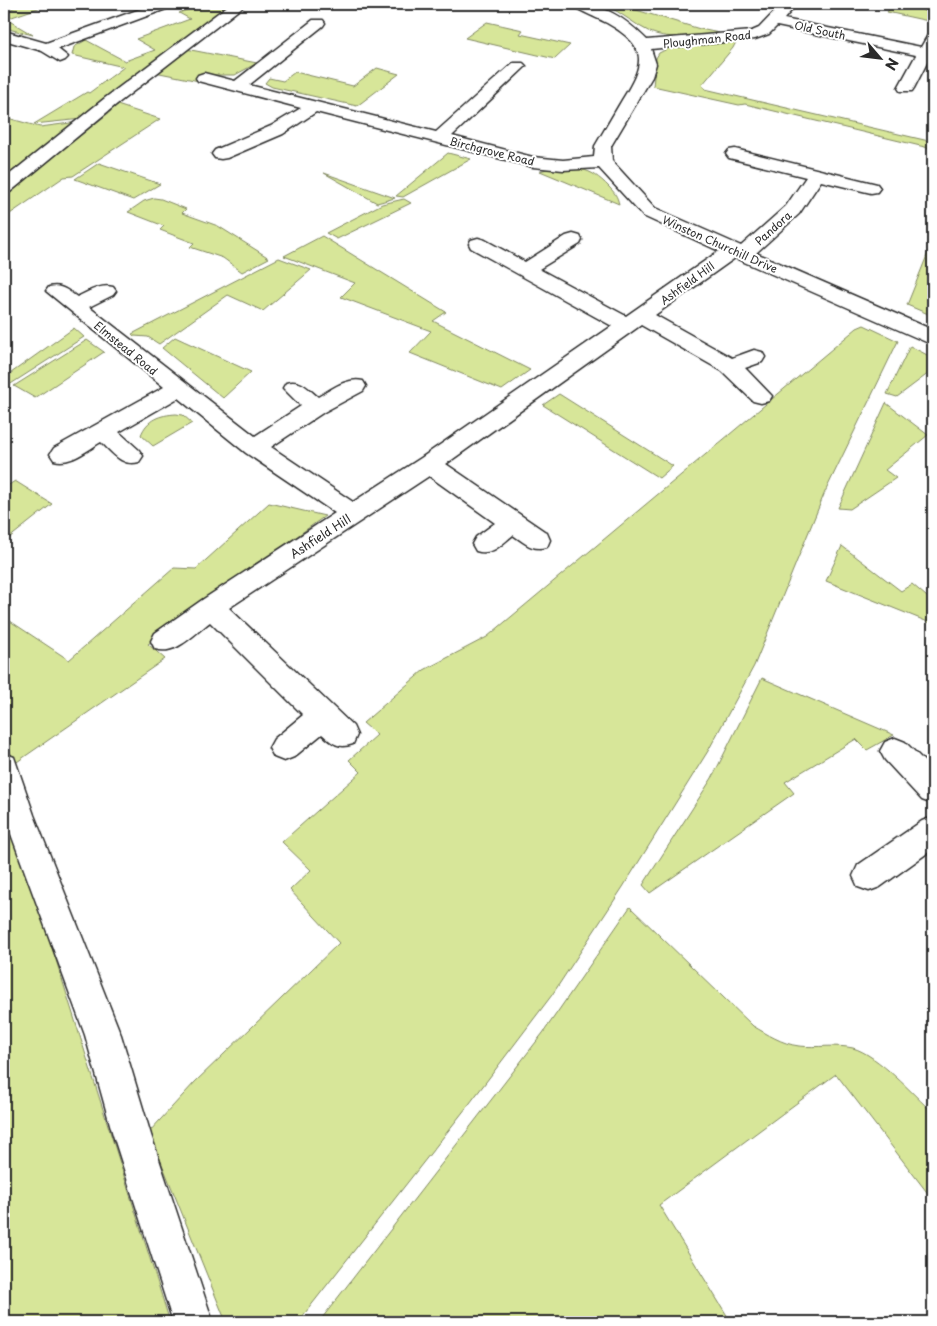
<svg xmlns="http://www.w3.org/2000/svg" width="937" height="1326" viewBox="0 0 937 1326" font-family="'Playpen Sans',sans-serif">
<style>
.green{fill:#d7e699;stroke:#818862}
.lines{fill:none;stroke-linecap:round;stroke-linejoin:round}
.minor-casing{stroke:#2b2b2b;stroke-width:3}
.minor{fill:#fff;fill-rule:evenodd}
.labels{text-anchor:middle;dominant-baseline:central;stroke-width:4;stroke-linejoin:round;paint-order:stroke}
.far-street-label{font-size:11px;fill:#2b2b2b;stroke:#fff}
.street-label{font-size:12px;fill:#2b2b2b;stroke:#fff}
</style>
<rect width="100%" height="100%" fill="#fff"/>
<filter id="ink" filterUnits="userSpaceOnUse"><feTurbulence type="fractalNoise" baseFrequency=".02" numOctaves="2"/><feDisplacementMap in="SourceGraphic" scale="10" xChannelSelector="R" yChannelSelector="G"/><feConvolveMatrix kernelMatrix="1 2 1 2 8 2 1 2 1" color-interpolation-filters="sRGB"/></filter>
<g filter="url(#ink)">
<g class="green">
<polygon points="19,4 50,4 6,19 33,35 4,28 4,14"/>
<polygon points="202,4 231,4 176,47 257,63 235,75 211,75 199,81 145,70 105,101 160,119 73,176 64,177 4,218 4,197 111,111 102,103 82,119 34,124 87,92 89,93 124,67 72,55 74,47 86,40 125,61 155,50 136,39 190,19 179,13"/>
<path d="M616 4 700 29 719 33C697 35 671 41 650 32 635 25 622 13 607 6Z"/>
<polygon points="893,4 910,4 933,12 933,22 887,12"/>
<polygon points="487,22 523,30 520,34 570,45 555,59 465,38"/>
<polygon points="736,42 733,48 702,85 705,89 933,142 933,149 745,104 739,105 653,86 656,58 659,53 669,48"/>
<polygon points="377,68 399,74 357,106 272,87 265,83 269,78 283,81 295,72 353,86"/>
<polygon points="4,117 40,127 78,122 4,180 4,142 8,139 4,138"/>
<polygon points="448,153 471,159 403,197 396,196"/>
<polygon points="99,163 160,184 133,200 75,179"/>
<path d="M550 168C578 168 589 166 609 187 615 193 617 196 619 204L540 171Z"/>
<polygon points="324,173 395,198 377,203"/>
<polygon points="154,198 161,199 186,209 182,213 218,226 269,258 242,272 223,258 190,247 194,243 160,230 164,226 128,212 144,201"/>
<polygon points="404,199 411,203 337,239 326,233 382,204"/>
<polygon points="322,236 446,312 433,321 530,370 502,390 410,353 431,331 341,297 355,283 284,256"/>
<polygon points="928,253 933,254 933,316 907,305"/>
<polygon points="279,258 311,270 263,311 228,295 159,344 148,337 134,336 132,334"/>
<polygon points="864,325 898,341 825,492 754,666 708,751 623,887 552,995 470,1103 298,1322 226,1322 149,1132 195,1082 339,943 290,890 311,870 282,842 361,772 349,760 377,735 363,723 424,670 487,637 857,328"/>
<polygon points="74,328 84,337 6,387 4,385 4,378"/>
<polygon points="175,337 251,372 223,398 162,348"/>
<polygon points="87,340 104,352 35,398 14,386"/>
<polygon points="910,346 933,358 933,370 897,397 887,394"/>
<polygon points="559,394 673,466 659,478 543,405"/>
<polygon points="886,403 928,435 885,470 896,478 850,509 838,508"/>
<path d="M176 414 183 415 192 423 153 446 141 435C147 419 160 415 176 414Z"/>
<polygon points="15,481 52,504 4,542 4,488"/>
<polygon points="269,503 325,516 148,644 165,659 14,764 4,731 4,617 69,660 174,568 196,569"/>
<polygon points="842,546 901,591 912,584 933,602 933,624 826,581"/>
<polygon points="762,678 894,735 867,750 856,739 785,782 794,793 650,893 643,885 712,778"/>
<polygon points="4,808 44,922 170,1322 4,1322"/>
<path d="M630 907 753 1026C767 1034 782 1044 799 1046 817 1048 835 1044 853 1048 878 1055 914 1095 933 1113V1200L836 1074 659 1205 731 1322H319L543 1033Z"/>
</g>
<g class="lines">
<g class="minor-casing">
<g id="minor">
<polygon points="154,4 167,4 168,6 166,9 58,49 68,57 65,60 60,62 42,51 4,40 4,31 46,43"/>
<polygon points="230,4 246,4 117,104 10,192 4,193 4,179 105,98"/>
<path d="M570 4C602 2 625 18 647 40L752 31 759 28 782 4H797L784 19 921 47 928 35 933 34V51L914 88 912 91H900L898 88 916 55 777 26 769 34 755 39 651 49 656 64 652 77 611 146 612 161 655 208 741 246 786 206 806 177 729 158 726 154 729 150 735 149 877 184 880 188 877 192 871 193 821 181 799 214 756 253 933 330V345L735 258 655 315 732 358 754 350 762 352 765 357 762 362 745 368 772 396 769 401 761 403 753 401 722 371 641 325 446 464 547 533 550 540 547 547C532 551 525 543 513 535 501 545 492 556 476 551L472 544 476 537 495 523 429 476 229 608 353 726 357 735 353 744C339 749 333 744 322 734L294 757 284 761 274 757 269 748 274 739 303 715 210 622C194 634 176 656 155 649L151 641 155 633 202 600 335 513 246 453 178 398 119 432 139 450 143 456 139 462C122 467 113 453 101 442 87 450 71 465 54 460L50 454 54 448 164 387 46 291 49 287C61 284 67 290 77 297 88 292 100 284 113 287L116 291 113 295 89 307 255 436 301 406 283 388 286 383C301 379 307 388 318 397 332 389 347 377 363 381L366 386 363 391 324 412 271 447 353 502 421 458 612 326 471 248 469 244 471 240 478 238 485 240 525 262 566 236 573 234 580 236 582 240 580 244 539 269 626 316 719 251 643 216 599 168 563 170 533 167 316 112 283 134 227 158 221 159 215 158 212 154 215 150 271 126 301 108 198 81 196 78 198 75 204 73 235 81 313 20H323L325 23 323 26 249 85 436 132 513 63H523L526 66 523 69 452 136 533 157 563 160 594 157 595 146C604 131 613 115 622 100 645 63 649 47 607 23 600 19 573 8 570 4Z"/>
<polygon points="915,4 933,4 933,12 917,7"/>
<polygon points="895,738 905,742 933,770 933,804 922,800 885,760 880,751 885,742"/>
<polygon points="4,753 14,757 34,815 121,1035 151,1135 213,1322 173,1322 113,1135 85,1035 4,815"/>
<polygon points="933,817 933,849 880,887 869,891 858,887 853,876 858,865 922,821"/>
</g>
</g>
<use href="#minor" class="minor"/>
</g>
</g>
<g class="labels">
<g class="far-street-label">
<text transform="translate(820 30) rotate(12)">Old South</text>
<text transform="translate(707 39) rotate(-6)">Ploughman Road</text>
<text transform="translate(492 151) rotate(14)">Birchgrove Road</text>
<text transform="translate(773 228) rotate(-42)">Pandora</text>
<text transform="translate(720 244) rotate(24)">Winston Churchill Drive</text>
<text transform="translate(687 283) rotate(-36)">Ashfield Hill</text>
<text transform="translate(126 348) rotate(39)">Elmstead Road</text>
</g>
<g class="street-label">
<text transform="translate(320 536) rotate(-33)">Ashfield Hill</text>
</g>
</g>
<rect width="937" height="1326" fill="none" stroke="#fff" stroke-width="20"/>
<rect x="10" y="10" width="917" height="1306" fill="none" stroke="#2b2b2b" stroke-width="2" filter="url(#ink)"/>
<g transform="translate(880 58) rotate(118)" stroke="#ffffff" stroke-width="4" paint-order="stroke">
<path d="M0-4L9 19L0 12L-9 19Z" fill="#2b2b2b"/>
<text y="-8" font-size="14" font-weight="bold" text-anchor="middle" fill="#2b2b2b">N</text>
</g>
</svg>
